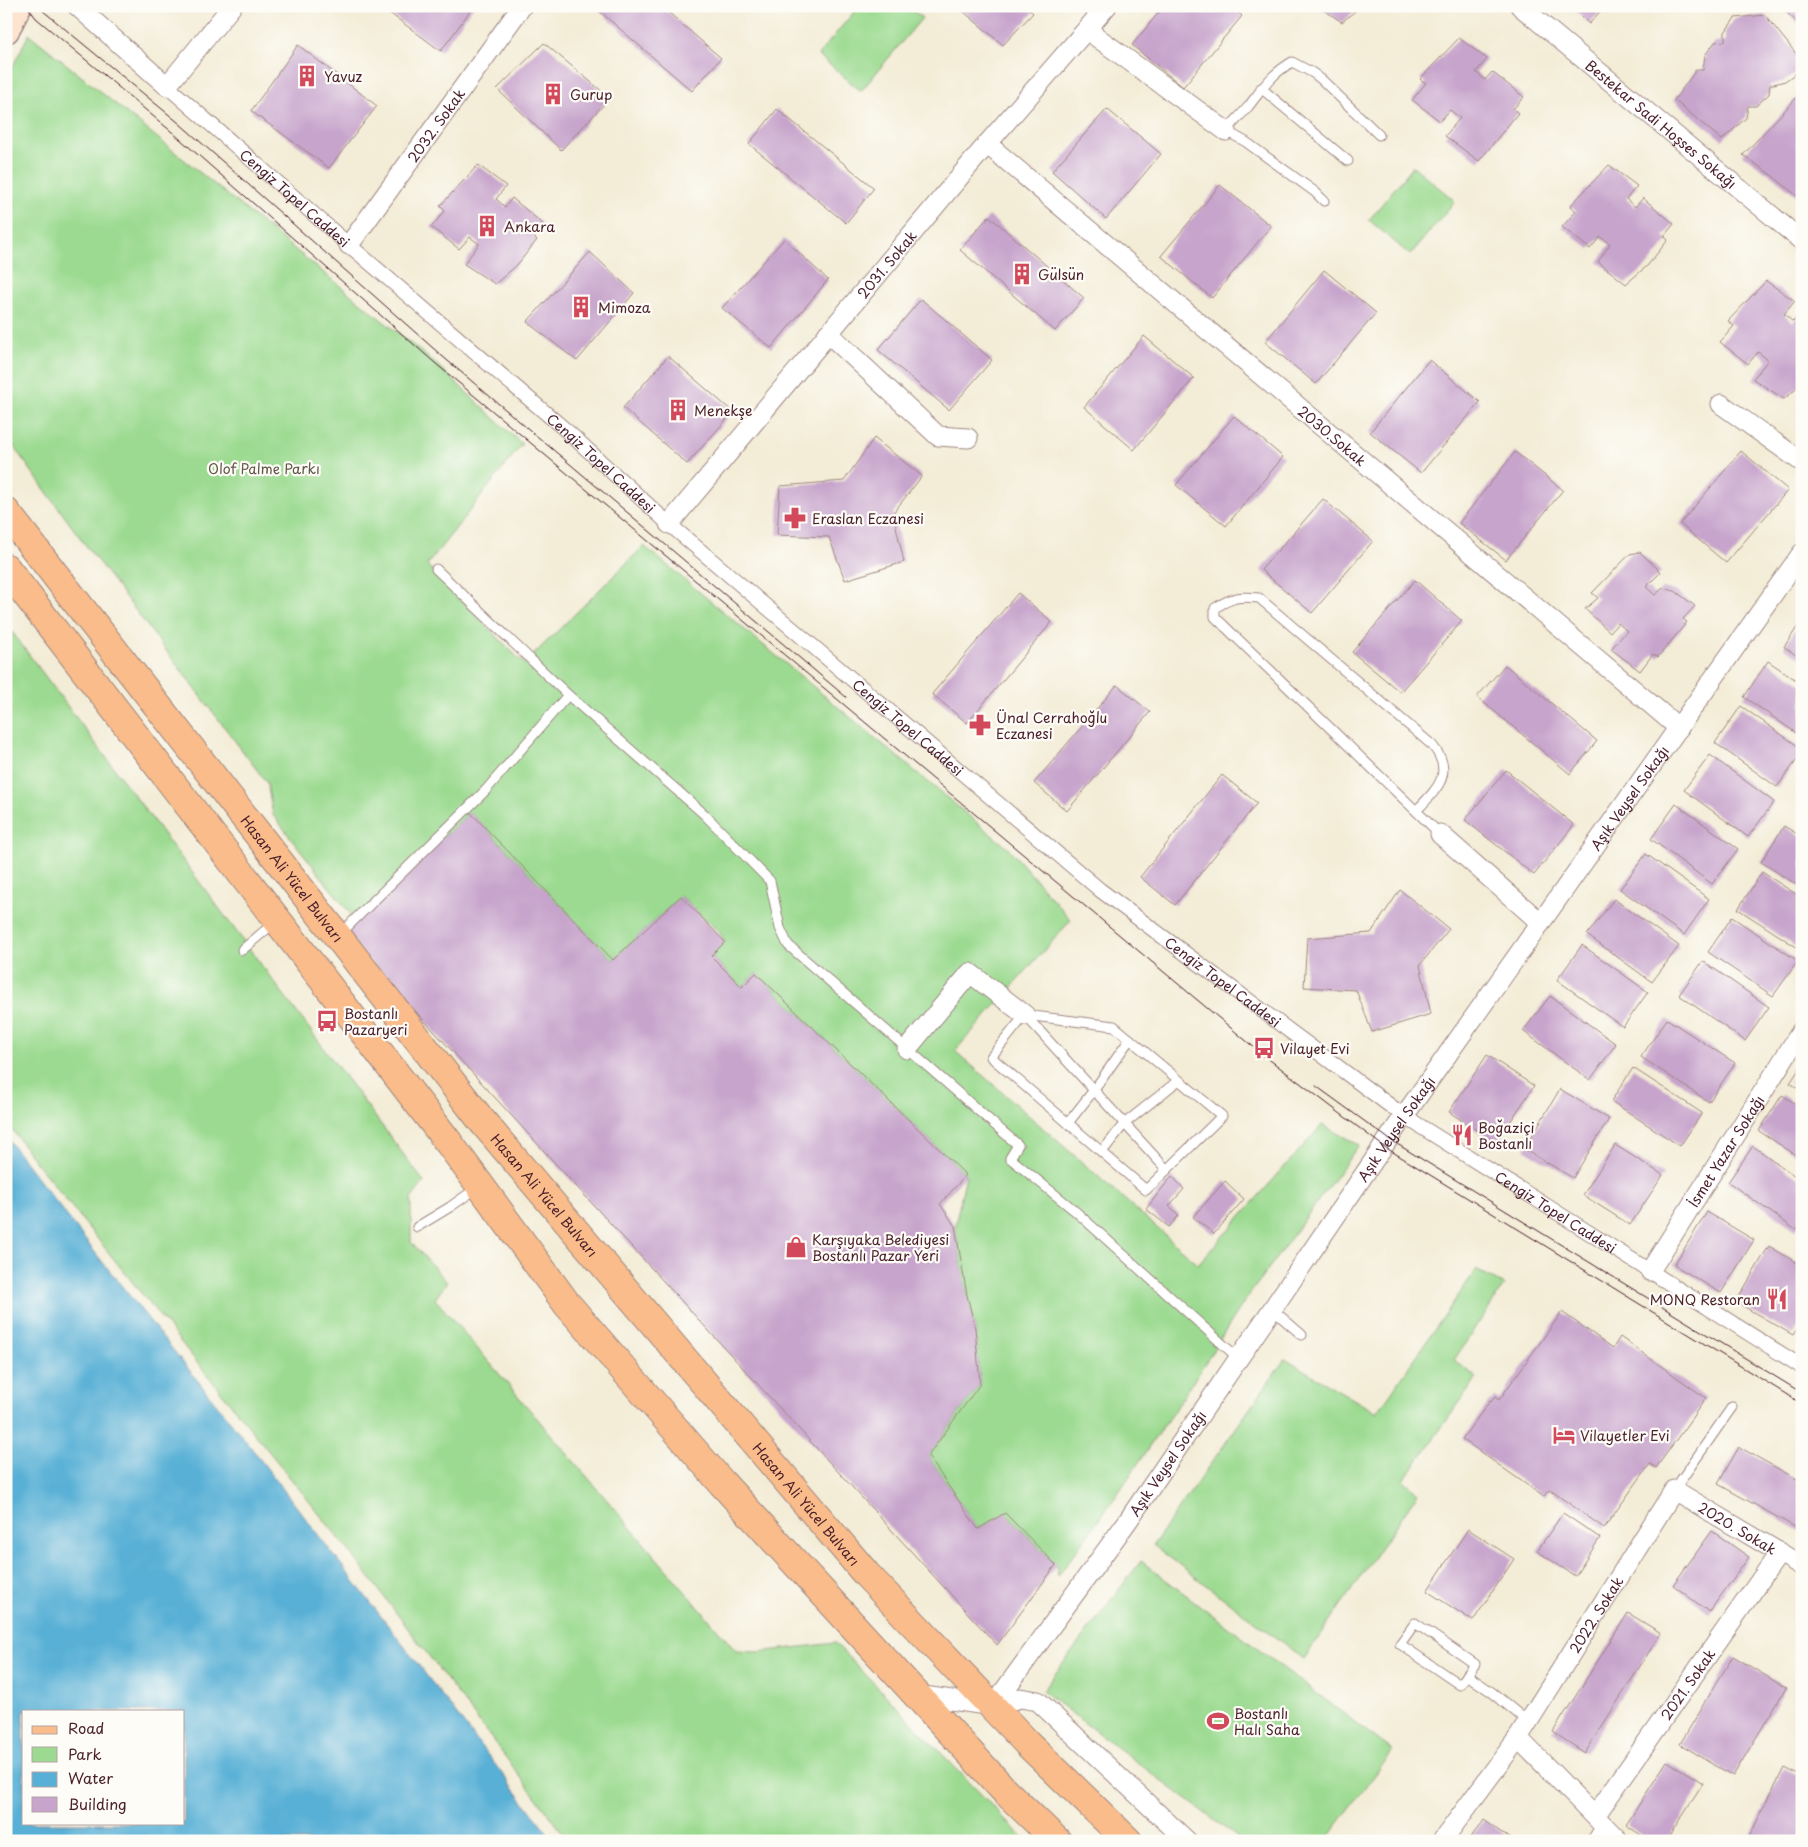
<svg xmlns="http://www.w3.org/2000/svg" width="1808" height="1847" viewBox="0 0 1808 1847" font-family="'Playpen Sans',sans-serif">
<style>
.green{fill:#9bda90;stroke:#727c5e}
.water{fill:#59b0d6;stroke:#526880;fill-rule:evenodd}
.building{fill:#c7a4cc}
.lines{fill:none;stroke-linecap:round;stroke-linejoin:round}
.service-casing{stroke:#9e8680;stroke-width:11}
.pedestrian-casing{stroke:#9e8680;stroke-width:16}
.minor-casing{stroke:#9e8680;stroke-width:21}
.secondary-casing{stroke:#9e8680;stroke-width:29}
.primary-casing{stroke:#9e8680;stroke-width:30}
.service{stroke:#fff;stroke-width:9}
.pedestrian{stroke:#fff;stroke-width:14}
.minor{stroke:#fff;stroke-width:19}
.secondary{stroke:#fde4d0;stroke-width:26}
.primary{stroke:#f9bc8a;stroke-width:28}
.tram{stroke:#4a1f2b;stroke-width:1}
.labels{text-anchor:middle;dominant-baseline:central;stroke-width:4.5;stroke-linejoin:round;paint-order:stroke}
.poi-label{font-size:14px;fill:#4a1f2b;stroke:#fdfcf7;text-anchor:start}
.street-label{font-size:14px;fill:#4a1f2b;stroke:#fdfcf7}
.park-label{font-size:14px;fill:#625749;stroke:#fdfcf7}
</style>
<rect width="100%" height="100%" fill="#fdfcf7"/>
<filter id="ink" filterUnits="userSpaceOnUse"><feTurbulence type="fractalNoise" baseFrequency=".02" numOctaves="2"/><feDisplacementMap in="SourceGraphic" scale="10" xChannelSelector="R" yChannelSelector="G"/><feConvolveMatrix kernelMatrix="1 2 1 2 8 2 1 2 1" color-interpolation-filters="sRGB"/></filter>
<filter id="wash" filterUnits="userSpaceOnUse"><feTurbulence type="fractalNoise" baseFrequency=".0096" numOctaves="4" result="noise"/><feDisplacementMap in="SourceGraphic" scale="20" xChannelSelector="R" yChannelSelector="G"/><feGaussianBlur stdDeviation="1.12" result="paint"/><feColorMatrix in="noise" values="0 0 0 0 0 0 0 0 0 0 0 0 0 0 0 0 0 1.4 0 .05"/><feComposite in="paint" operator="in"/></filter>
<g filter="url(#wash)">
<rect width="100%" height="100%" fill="#f3ecd6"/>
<g class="green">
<polygon points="859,6 908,6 922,18 861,91 818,55"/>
<polygon points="29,34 435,363 522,444 427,565 524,664 644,546 1010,850 1071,920 955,1051 1198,1264 1322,1125 1359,1145 1244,1302 1183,1397 1116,1496 1058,1576 1056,1565 1006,1513 978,1529 928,1456 980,1384 975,1328 967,1295 955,1226 966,1175 756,973 742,987 711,956 725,942 720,933 681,896 613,960 470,812 356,921 273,815 267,783 81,539 6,436 6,119 8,114 6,111 6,80"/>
<polygon points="1413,166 1455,201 1410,255 1369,220"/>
<polygon points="6,624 424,1182 411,1199 411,1242 447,1282 435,1299 736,1651 758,1652 835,1643 1026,1841 569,1841 354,1557 34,1160 6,1121"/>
<polygon points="1476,1270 1504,1285 1454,1360 1477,1378 1404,1480 1418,1493 1304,1659 1153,1545 1285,1359 1377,1413"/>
<polygon points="1141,1561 1393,1751 1325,1841 1242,1841 1042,1691"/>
</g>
<path class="water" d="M6 1137 97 1255 246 1441 554 1841H6ZM24 1711H184V1823H24Z"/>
<g id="blocks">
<g class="building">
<polygon points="380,6 472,6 473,7 441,51"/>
<polygon points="600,6 661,6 721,58 692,91 597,9"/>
<polygon points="957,6 1025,6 1033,13 1003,45"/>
<polygon points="1164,6 1231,6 1242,16 1183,87 1132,45"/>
<polygon points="1318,6 1361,6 1342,22"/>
<polygon points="1571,6 1605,6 1589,24"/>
<polygon points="1780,6 1802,6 1802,27"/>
<polygon points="1765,15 1802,61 1802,69 1785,81 1770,85 1769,94 1756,106 1748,106 1746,118 1722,140 1674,100 1696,70 1703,70 1705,55 1715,42 1725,41 1725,32 1735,18"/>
<polygon points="1459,38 1487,59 1476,72 1485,80 1492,72 1524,97 1513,109 1518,113 1479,161 1445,136 1460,118 1450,110 1440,121 1412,100 1426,83 1420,79"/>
<polygon points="544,43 610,98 561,150 497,89"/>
<polygon points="298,45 377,106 329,168 251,111"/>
<polygon points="1800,94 1802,96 1802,200 1774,177 1743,155"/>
<polygon points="777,109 874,188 846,223 749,144"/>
<polygon points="1107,109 1161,154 1106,219 1052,171"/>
<polygon points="478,165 506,186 496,199 505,207 512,198 543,224 533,236 537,240 517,265 495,284 464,264 479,244 470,237 459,249 431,227 445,211 440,206"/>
<polygon points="1609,165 1637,186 1626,199 1635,207 1643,198 1674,224 1664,236 1668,240 1648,265 1626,284 1598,262 1610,244 1600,237 1590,249 1562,227 1576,211 1570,206"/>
<polygon points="1220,185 1271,226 1212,298 1161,256"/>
<polygon points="989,216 1084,298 1055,331 960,250"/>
<polygon points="784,239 828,280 771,348 722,308"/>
<polygon points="590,252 634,293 577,361 527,322"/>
<polygon points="1324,270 1376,313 1316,384 1265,342"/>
<polygon points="1766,281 1795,301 1784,314 1793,322 1800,314 1802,315 1802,384 1784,399 1753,379 1768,360 1758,352 1748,364 1720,342 1734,326 1728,321"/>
<polygon points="921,299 992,360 949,410 878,350"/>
<polygon points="1144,336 1194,378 1134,450 1084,407"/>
<polygon points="668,356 733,412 687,464 623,408"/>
<polygon points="1429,360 1480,402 1421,473 1370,432"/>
<polygon points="1234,416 1283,457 1226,526 1176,485"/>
<polygon points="874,438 922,476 893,513 904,562 845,580 829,537 777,535 780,486 844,481"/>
<polygon points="1741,451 1788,490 1726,563 1680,524"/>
<polygon points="1515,452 1563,490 1506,560 1459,523"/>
<polygon points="1323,499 1373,541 1312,613 1261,570"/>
<polygon points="1640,552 1661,572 1646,587 1655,595 1663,588 1675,591 1695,606 1683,619 1687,622 1658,657 1653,654 1640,671 1611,649 1627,631 1618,623 1610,632 1585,609 1598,598 1592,593 1630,554"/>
<polygon points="1415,580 1462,621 1400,692 1352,652"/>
<polygon points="1018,593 1052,622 967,723 932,694"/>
<polygon points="1802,620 1802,659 1784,647"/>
<polygon points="1768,661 1802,684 1802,737 1744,697"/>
<polygon points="1505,665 1597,741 1570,774 1477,697"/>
<polygon points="1117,685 1150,712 1067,811 1034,783"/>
<polygon points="1741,706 1802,749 1802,753 1777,787 1715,743"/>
<polygon points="1710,755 1774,802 1748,837 1684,790"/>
<polygon points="1506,770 1574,825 1534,875 1465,820"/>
<polygon points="1222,775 1257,803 1175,905 1140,877"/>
<polygon points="1676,804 1738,849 1712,884 1651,839"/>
<polygon points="470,812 613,960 681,896 725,942 711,956 742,987 756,973 966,1175 940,1204 955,1226 967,1295 975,1328 980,1384 928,1456 978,1529 1005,1513 1056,1565 997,1645 344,933"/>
<polygon points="1784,826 1802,837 1802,888 1761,862"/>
<polygon points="1646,854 1709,899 1684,935 1620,889"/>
<polygon points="1762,872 1802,898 1802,943 1798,948 1738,909"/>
<polygon points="1400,890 1449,929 1420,965 1431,1014 1372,1032 1356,990 1304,987 1307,938 1371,933"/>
<polygon points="1614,899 1679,946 1652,982 1587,935"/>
<polygon points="1732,917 1798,961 1773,996 1708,952"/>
<polygon points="1582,945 1648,992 1623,1027 1557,980"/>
<polygon points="1703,961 1769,1007 1745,1041 1679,995"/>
<polygon points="1550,996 1616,1044 1590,1080 1523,1031"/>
<polygon points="1667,1019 1735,1063 1709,1102 1641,1057"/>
<polygon points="1487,1055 1534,1086 1496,1143 1449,1112"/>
<polygon points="1802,1065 1802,1091 1790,1083"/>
<polygon points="1633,1068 1702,1113 1680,1146 1611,1101"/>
<polygon points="1560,1089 1609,1119 1573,1178 1524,1149"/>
<polygon points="1782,1095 1802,1108 1802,1159 1759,1131"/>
<polygon points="1615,1145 1663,1175 1630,1225 1583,1195"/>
<polygon points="1753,1146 1802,1181 1802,1222 1796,1230 1728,1182"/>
<polygon points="1172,1176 1184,1189 1169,1206 1179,1215 1169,1227 1146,1209"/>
<polygon points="1225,1181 1244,1199 1214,1234 1193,1217"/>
<polygon points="1707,1212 1754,1240 1721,1293 1674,1265"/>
<polygon points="1769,1246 1802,1266 1802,1321 1793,1335 1736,1302"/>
<polygon points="1562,1312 1613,1348 1620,1337 1706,1398 1656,1468 1650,1464 1604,1528 1550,1490 1544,1497 1462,1439 1490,1401 1491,1402 1495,1397 1499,1400"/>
<polygon points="1739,1447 1802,1482 1802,1531 1718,1484"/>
<polygon points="1563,1513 1600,1538 1575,1576 1537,1551"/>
<polygon points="1468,1529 1514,1559 1473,1621 1427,1591"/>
<polygon points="1712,1531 1749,1557 1709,1612 1673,1585"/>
<polygon points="1628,1613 1661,1633 1585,1753 1553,1732"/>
<polygon points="1733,1656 1786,1688 1733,1776 1680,1744"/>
<polygon points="1667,1761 1703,1783 1666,1841 1650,1841 1626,1825"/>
<polygon points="1784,1768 1802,1777 1802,1831 1797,1841 1747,1841"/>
<polygon points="1484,1820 1513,1841 1468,1841"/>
</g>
</g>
</g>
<g filter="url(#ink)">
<use href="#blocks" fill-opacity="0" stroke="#9e8680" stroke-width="1"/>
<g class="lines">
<g class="service-casing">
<g id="service">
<polyline points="1261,88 1348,161"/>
<path d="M1324 201 1315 192 1246 142 1226 131C1233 123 1241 115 1248 107 1263 88 1270 75 1292 62L1313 73 1322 80 1379 135"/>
<polyline points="436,569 568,695"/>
<path d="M1416 811C1436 790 1456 773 1432 745L1259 598C1239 596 1232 597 1215 608V617L1440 834"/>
<polyline points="339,935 486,790 568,695 704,814 770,881 780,928 788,945 1018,1145 1010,1158 1074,1210 1238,1358"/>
<polyline points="242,950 275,922"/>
<polygon points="1025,1015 1114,1026 1222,1116 1146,1190 991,1057"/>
<polyline points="1025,1015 1167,1170"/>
<polyline points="1068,1123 1094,1090 1130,1039"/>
<polyline points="1102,1152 1124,1124 1179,1080"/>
<polyline points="417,1227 450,1207 477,1188"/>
<polyline points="1272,1309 1302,1335"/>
<polyline points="1674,1490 1732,1407"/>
<polygon points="1415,1623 1475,1664 1460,1685 1400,1644"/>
<polyline points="1467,1675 1493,1693 1528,1722"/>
<polyline points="1591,1841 1602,1824"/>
</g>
</g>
<g class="pedestrian-casing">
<g id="pedestrian">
<path id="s1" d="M167 86 349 245 568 432 669 524 1100 890 1404 1116 1802 1367"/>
</g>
</g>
<g class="minor-casing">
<g id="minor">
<polyline points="77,6 167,86 232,6"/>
<path id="s2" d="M1520 6 1802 241"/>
<polyline points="1087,30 1226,131"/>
<path id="s3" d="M987 144 1679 728"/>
<path id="s4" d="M349 245 522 6"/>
<polyline points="828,333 938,436 968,438"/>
<polyline points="1721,404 1802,462"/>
<path id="s5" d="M669 524 987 144 1107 6"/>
<polyline points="1440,834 1541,923"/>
<polyline points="907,1049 970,973 1025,1015"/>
<path id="s6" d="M1650 1271 1802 1030"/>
<polyline points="917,1695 993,1706 1020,1698 1038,1701 1187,1841"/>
<path id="s7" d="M993 1706 1127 1522 1404 1116 1802 553"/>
<polyline points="1518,1738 1619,1841"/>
<path id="s8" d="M1595 1816 1780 1552"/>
<path id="s9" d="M1442 1841 1518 1738 1674 1490 1802 1566"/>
</g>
</g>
<g class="secondary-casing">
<polyline id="secondary" points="6,30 18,6"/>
</g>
<g class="primary-casing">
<g id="primary">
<path id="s10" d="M6 512 482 1121 867 1575 1027 1743 1128 1841"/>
<polyline points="6,568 449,1143 567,1304 722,1483 1004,1790 1057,1841"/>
</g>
</g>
<use href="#service" class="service"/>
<use href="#pedestrian" class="pedestrian"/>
<use href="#minor" class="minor"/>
<use href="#secondary" class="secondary"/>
<use href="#primary" class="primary"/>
<g class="tram">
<polyline points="27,6 36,18 172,132 435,363 1262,1054 1383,1146 1802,1404"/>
<polyline points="40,6 42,10 179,123 442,356 846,697"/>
<polyline points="1316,1086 1389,1139 1802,1393"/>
</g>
</g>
</g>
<defs>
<g id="building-bare" transform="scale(1.725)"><path d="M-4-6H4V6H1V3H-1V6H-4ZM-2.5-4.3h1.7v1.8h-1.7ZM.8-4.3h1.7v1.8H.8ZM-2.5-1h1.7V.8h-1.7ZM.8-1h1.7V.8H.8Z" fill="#d1495b" stroke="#fdfcf7" stroke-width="2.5" paint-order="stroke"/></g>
<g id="pharmacy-bare" transform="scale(1.725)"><path d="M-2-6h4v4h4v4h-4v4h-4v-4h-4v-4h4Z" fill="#d1495b" stroke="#fdfcf7" stroke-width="2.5" paint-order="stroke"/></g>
<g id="bus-bare" transform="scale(1.725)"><path d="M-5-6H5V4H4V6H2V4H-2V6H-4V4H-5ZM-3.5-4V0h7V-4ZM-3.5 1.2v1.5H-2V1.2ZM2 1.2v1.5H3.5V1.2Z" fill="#d1495b" stroke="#fdfcf7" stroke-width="2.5" paint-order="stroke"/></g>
<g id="restaurant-bare" transform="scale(1.725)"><path d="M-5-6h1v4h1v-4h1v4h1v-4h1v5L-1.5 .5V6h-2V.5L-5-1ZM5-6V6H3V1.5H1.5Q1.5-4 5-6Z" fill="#d1495b" stroke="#fdfcf7" stroke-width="2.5" paint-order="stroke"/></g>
<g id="shop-bare" transform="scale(1.725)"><path d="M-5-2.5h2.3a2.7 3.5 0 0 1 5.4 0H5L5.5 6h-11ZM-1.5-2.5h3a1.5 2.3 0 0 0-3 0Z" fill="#d1495b" stroke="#fdfcf7" stroke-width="2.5" paint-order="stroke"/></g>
<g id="hotel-bare" transform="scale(1.725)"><path d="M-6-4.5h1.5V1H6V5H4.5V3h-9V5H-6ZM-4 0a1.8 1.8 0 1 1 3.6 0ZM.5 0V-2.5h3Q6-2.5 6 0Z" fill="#d1495b" stroke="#fdfcf7" stroke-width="2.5" paint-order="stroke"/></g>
<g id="stadium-bare" transform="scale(1.725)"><path d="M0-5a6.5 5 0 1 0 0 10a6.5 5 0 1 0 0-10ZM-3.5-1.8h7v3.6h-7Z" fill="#d1495b" stroke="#fdfcf7" stroke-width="2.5" paint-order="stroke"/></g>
</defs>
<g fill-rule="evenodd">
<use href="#building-bare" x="307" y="76"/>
<use href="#building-bare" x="553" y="94"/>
<use href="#building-bare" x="487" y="226"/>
<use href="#building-bare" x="1022" y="274"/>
<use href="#building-bare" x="581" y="307"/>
<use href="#building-bare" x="678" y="410"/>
<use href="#pharmacy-bare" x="795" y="518"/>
<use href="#pharmacy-bare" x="980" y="725"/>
<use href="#bus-bare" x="327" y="1021"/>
<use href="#bus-bare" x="1264" y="1048"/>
<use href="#restaurant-bare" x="1462" y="1135"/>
<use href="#shop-bare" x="796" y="1247"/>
<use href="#restaurant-bare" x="1777" y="1299"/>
<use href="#hotel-bare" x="1564" y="1435"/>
<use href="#stadium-bare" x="1218" y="1721"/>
</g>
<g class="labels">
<g class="poi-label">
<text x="324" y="76">Yavuz</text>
<text x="570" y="94">Gurup</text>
<text x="504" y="226">Ankara</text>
<text x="1038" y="274">Gülsün</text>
<text x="598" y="307">Mimoza</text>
<text x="694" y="410">Menekşe</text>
<text x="812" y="518">Eraslan Eczanesi</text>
<text x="996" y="717">Ünal Cerrahoğlu<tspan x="996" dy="16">Eczanesi</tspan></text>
<text x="344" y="1013">Bostanlı<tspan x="344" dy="16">Pazaryeri</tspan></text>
<text x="1280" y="1048">Vilayet Evi</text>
<text x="1478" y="1127">Boğaziçi<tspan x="1478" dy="16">Bostanlı</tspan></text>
<text x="812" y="1239">Karşıyaka Belediyesi<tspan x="812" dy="16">Bostanlı Pazar Yeri</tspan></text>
<text x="1760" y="1299" text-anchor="end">MONQ Restoran</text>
<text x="1580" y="1435">Vilayetler Evi</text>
<text x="1234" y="1713">Bostanlı<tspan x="1234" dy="16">Halı Saha</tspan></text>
</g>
<g class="street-label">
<text stroke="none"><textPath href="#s2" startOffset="184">Bestekar Sadi Hoşses Sokağı</textPath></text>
<text stroke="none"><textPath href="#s4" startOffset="148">2032. Sokak</textPath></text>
<text stroke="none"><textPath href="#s1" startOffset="170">Cengiz Topel Caddesi</textPath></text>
<text stroke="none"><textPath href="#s5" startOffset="339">2031. Sokak</textPath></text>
<text stroke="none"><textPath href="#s3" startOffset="452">2030.Sokak</textPath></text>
<text stroke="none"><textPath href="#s1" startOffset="575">Cengiz Topel Caddesi</textPath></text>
<text stroke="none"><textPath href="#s1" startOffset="980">Cengiz Topel Caddesi</textPath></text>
<text stroke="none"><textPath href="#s7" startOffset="1109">Aşık Veysel Sokağı</textPath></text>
<text stroke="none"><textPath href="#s10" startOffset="465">Hasan Ali Yücel Bulvarı</textPath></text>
<text stroke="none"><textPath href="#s1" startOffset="1385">Cengiz Topel Caddesi</textPath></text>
<text stroke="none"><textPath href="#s7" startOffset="704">Aşık Veysel Sokağı</textPath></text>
<text stroke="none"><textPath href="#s6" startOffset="142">İsmet Yazar Sokağı</textPath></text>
<text stroke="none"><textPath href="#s10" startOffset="870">Hasan Ali Yücel Bulvarı</textPath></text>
<text stroke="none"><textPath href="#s1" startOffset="1790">Cengiz Topel Caddesi</textPath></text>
<text stroke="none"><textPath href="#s7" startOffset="299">Aşık Veysel Sokağı</textPath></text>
<text stroke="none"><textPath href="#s10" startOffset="1275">Hasan Ali Yücel Bulvarı</textPath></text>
<text stroke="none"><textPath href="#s9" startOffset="495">2020. Sokak</textPath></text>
<text stroke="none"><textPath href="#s9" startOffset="274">2022. Sokak</textPath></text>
<text stroke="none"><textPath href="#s8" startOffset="161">2021. Sokak</textPath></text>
</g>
<g class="park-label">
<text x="264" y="468">Olof Palme Parkı</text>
</g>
</g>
<rect width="1808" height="1847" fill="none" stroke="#fdfcf7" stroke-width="25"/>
<rect x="22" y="1710" width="162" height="115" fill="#fdfcf7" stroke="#b5a4a5"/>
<rect x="32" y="1726" width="25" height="8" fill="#f9bc8a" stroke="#b5a4a5"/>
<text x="68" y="1734" font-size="15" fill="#4a1f2b">Road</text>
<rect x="32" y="1747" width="25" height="15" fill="#9bda90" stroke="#b5a4a5"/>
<text x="68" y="1760" font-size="15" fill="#4a1f2b">Park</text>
<rect x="32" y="1772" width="25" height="15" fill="#59b0d6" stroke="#b5a4a5"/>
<text x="68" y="1784" font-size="15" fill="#4a1f2b">Water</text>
<rect x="32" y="1797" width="25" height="15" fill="#c7a4cc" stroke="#b5a4a5"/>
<text x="68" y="1810" font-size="15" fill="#4a1f2b">Building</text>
</svg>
